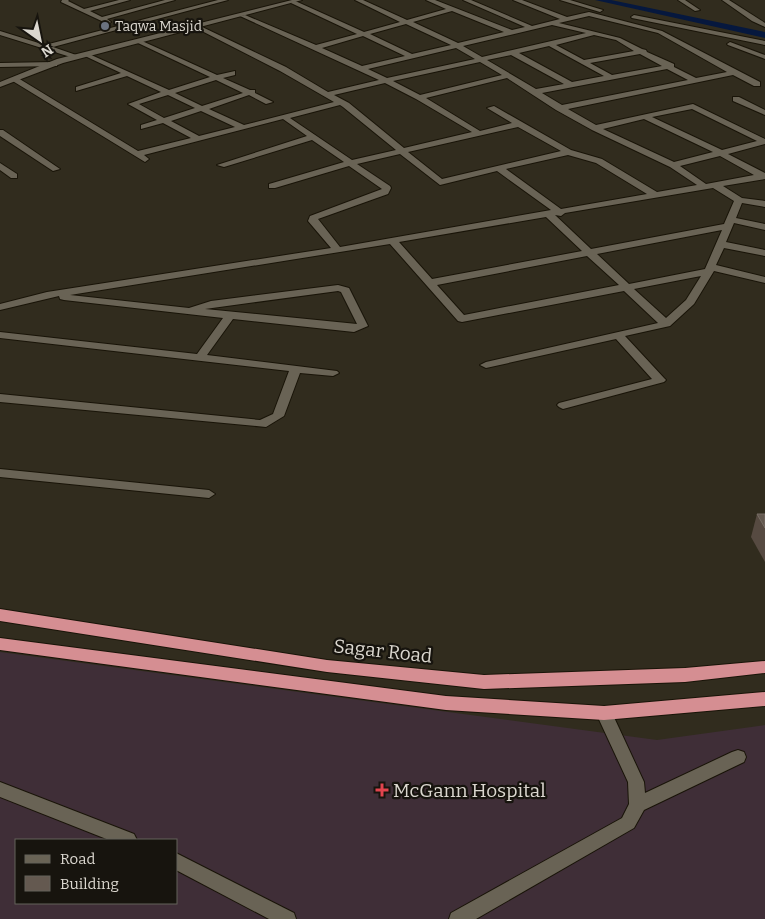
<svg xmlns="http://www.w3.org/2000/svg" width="765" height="919" viewBox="0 0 765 919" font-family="Bitter,serif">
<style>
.medical{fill:#3f2e37;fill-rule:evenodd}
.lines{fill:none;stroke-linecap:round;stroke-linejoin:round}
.canal{fill:#06183e;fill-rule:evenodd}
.minor-casing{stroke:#191408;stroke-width:2}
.tertiary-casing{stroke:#191408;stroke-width:2}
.trunk-casing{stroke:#191408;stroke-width:2}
.minor{fill:#696355;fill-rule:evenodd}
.tertiary{fill:#696355;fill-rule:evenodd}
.trunk{fill:#d58e92;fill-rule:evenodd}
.wall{fill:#564a41}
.building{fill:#645950;stroke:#776d64}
.worship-dot{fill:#6b7280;stroke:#17140e;stroke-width:2}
.health-dot{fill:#e0444e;stroke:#17140e;stroke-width:2}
.labels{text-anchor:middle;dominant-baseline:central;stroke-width:4.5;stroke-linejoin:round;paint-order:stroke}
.far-poi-label{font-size:14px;fill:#dbd7cf;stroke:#17140e;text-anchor:start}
.near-street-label{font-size:19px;fill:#dbd7cf;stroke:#17140e}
.near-poi-label{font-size:19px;fill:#dbd7cf;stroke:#17140e;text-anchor:start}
</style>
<rect width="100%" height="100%" fill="#312c1e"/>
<path class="medical" d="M0 652 657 740 765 725V919H0ZM16 840H176V903H16Z"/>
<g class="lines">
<polygon class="canal" points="595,0 611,0 765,32 765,38"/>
<g class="minor-casing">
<g id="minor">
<polygon points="69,0 68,1 84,9 119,0 130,0 90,11 102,17 165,0 175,0 107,19 111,22 108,24 61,2 62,0"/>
<polygon points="218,0 228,0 53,47 79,56 81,57 77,59 0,35 0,31 45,45"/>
<path d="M293 0 364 32 400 22 355 0H363L407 20 446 9 426 0H435L512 30 525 27 463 0H471L532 26 560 19 513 0H522L567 17 589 12 662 31 760 82V86H754L733 75 568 109 596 125 693 104 765 139V144L728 154 765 173V179L723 186 742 198 765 201V207L742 203 736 218 765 224V230L734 223 726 242 765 250V256L724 248 716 265 765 277V283L714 271 694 304 670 326 625 336 664 378 666 380 664 382 563 409 559 407 557 405 559 403 652 379 616 339 486 368 480 365 486 362 658 323 624 291 462 322 458 321 390 244 70 295 189 308 211 301 338 285 349 288 368 326 354 332 233 319 207 355 337 371 339 373 333 376 300 373 284 416 266 427 0 402V394L260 420 273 414 289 371 0 338V332L197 354 223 318 64 300 60 299 59 296 0 310V304L47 292 331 248 308 221 310 216 382 189 349 166 275 188H269V184L344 162 312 140 224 167 217 165 307 136 283 119 144 155 149 159 145 162 11 80 18 78 138 151 191 138 163 123 141 129V125L157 120 128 104 161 92 127 76 76 91V87L121 73 85 56V54H89L169 90 210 77 138 43V41H142L217 75 235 71V75L223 78 250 90H255V93L273 102 266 104 249 95 209 109 244 125 334 102 280 71 196 28V26H200L286 67 328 92 379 80 240 16 245 15 316 45 357 34 291 3ZM452 11 504 32 458 43 413 22ZM589 16 658 33 727 72 696 78 674 67V64L647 52 646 50 642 49 620 38 559 23ZM406 24 451 45 412 54 370 34ZM552 25 586 33 482 57 463 46ZM594 35 616 40 634 51 584 60 556 45ZM363 36 405 56 362 66 322 48ZM549 46 604 76 572 82 519 53ZM456 48 475 59 387 78 368 69ZM640 54 662 66 612 75 590 63ZM511 55 564 84 536 89 487 60ZM480 62 502 75 420 95 393 81ZM667 69 688 80 562 105 542 93ZM507 78 556 110 592 130 670 167 697 185 657 192 602 159 571 150 494 106 487 108 512 123 480 131 426 98ZM216 80 243 93 202 106 175 93ZM385 83 416 99 472 132 404 148 349 103 334 95ZM168 95 195 108 164 118 139 104ZM340 105 343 107 396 150 352 160 290 118ZM692 109 757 141 722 150 652 117ZM201 111 235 127 199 136 171 121ZM644 119 713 152 674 162 603 129ZM518 127 561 151 442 179 408 152ZM400 154 440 185 497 171 551 210 340 247 318 219 388 194 391 188 390 186 357 164ZM568 155 596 163 647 194 561 209 506 169ZM720 156 754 175 706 184 680 166ZM713 188 734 201 724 224 591 249 555 215 561 216 565 213ZM546 217 582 251 432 279 399 242ZM722 230 705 269 629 284 597 254ZM587 256 619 285 464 315 437 285ZM701 276 686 300 666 318 634 289ZM338 291 341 292 357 324 205 309Z"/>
<polygon points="560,0 570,0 603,10 600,12"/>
<polygon points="678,0 685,0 700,10 695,11"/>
<polygon points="722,0 729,0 765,23 765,27 752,21"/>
<polygon points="634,15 765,41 765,45 632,18 631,17"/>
<polygon points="730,42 765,55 765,59 728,45 727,44"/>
<polygon points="54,62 57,62 57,66 0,67 0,63"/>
<polygon points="733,97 739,97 765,110 765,115 733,101"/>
<polygon points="0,130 3,130 60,169 53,171 0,136"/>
<polygon points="0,163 17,174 17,178 11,178 0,170"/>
<polygon points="0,469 209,490 215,494 209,498 0,477"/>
<polygon points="604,707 610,708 612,713 644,782 645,793 732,752 738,750 744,752 746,757 744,762 644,810 634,828 476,919 449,919 451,913 622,818 629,804 628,782 596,713 598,708"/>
<polygon points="0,782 134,834 137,840 109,840 0,797"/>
<polygon points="176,853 294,913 296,919 269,919 176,870"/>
</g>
</g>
<g class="tertiary-casing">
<polygon id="tertiary" points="292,0 302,0 63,63 0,87 0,82 57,59"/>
</g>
<g class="trunk-casing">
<g id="trunk">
<polygon points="0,609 327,660 484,675 685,668 765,661 765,673 685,682 484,689 327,672 0,621"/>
<polygon points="0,638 446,696 604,706 765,692 765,706 604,720 446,710 0,650"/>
</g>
</g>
<use href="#minor" class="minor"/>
<use href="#tertiary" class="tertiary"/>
<use href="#trunk" class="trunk"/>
</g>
<polygon class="wall" points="757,514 765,514 765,562 751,537"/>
<polygon class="building" points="757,514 765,514 765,528"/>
<circle class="worship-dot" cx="105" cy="26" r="5"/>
<path class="health-dot" d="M379.5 782.5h5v5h5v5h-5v5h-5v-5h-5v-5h5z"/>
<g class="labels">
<g class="far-poi-label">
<text x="115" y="26">Taqwa Masjid</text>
</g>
<g class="near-street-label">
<text transform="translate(383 651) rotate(6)">Sagar Road</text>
</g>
<g class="near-poi-label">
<text x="393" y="790">McGann Hospital</text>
</g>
</g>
<rect x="15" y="839" width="162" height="65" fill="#17140e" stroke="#65625b"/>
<rect x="25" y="855" width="25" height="8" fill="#696355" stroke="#65625b"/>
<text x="60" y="864" font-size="15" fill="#dbd7cf">Road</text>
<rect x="25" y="876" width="25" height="15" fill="#645950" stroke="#65625b"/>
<text x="60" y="889" font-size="15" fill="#dbd7cf">Building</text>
<g transform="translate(40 40) rotate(147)" stroke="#17140e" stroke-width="4" paint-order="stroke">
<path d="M0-4L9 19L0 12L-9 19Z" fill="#dbd7cf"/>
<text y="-8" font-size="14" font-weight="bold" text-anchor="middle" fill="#dbd7cf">N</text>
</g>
</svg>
